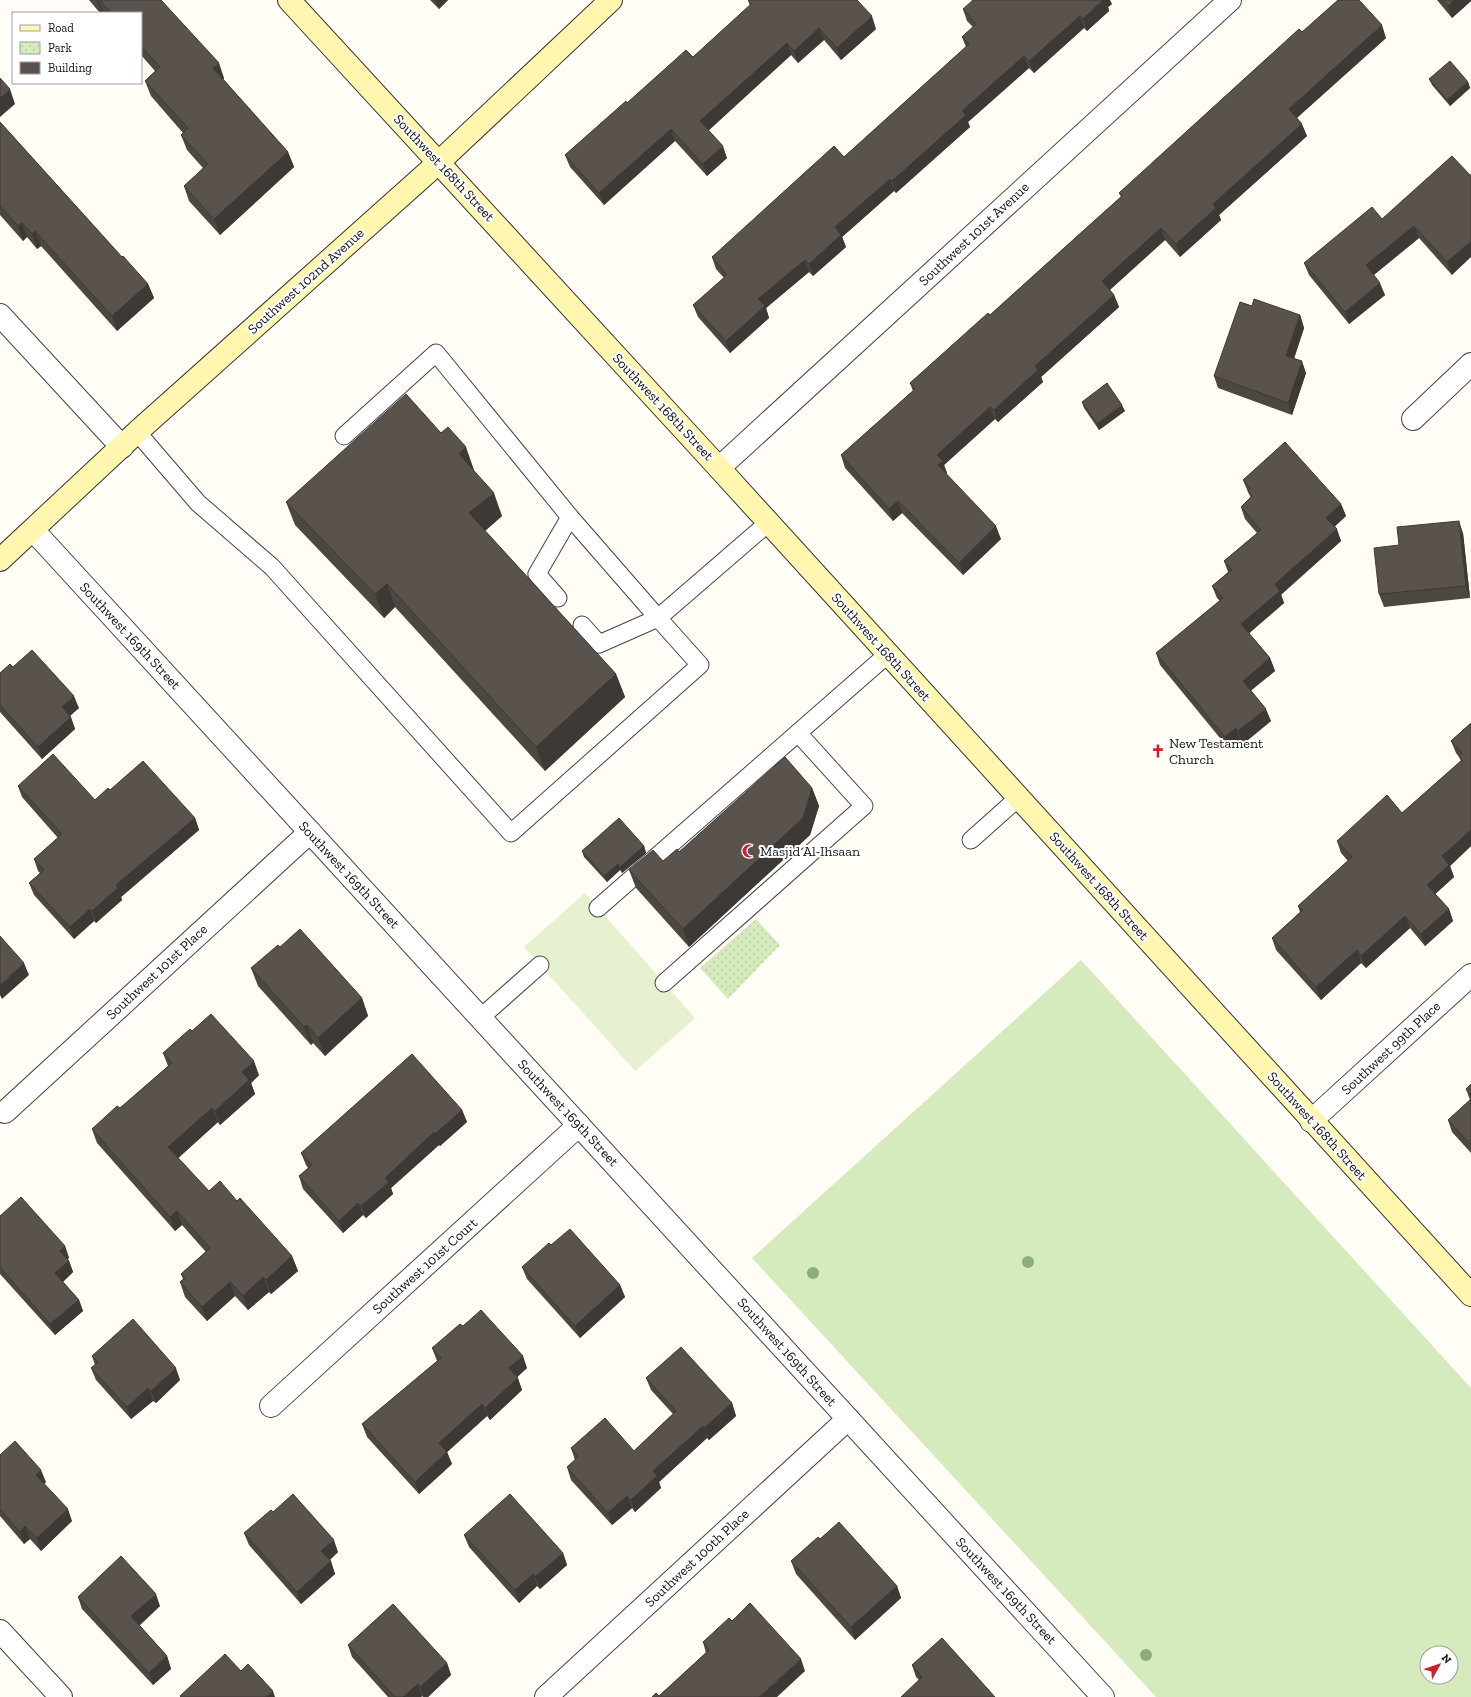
<svg xmlns="http://www.w3.org/2000/svg" width="1471" height="1697" viewBox="0 0 1471 1697" font-family="'Zilla Slab',serif">
<style>
.grass{fill:#d5ebbd;fill-rule:evenodd}
.park{fill:url(#park-dots)}
.pitch{fill:#e6f2cf}
.lines{fill:none;stroke-linecap:round;stroke-linejoin:round}
.lane-casing{stroke:#444;stroke-width:19}
.street-casing{stroke:#444;stroke-width:24}
.secondary-casing{stroke:#333;stroke-width:24}
.lane{stroke:#fff;stroke-width:17}
.street{stroke:#fff;stroke-width:22}
.secondary{stroke:#fff6b0;stroke-width:22}
.tree{fill:#8dad7f}
.wall{fill:#4d4742}
.shaded-wall{fill:#3f3936}
.building{fill:#5a524d;stroke:#3f3936}
.labels{text-anchor:middle;dominant-baseline:central;stroke-width:4;stroke-linejoin:round;paint-order:stroke}
.street-label{font-size:14px;fill:#111;stroke:#fff}
.poi-label{font-size:14px;fill:#111;stroke:#fff;text-anchor:start}
</style>
<defs>
<pattern id="park-dots" width="8" height="8" patternUnits="userSpaceOnUse"><rect width="8" height="8" fill="#d5ebbd"/><path d="M2 2h.1M6 6h.1" fill="none" stroke="#b6c8a1" stroke-width="1.8" stroke-linecap="round"/></pattern>
</defs>
<rect width="100%" height="100%" fill="#fffdf5"/>
<path class="grass" d="M1081 960 1471 1388V1697H1156L752 1258ZM1427 1653H1451V1677H1427Z"/>
<polygon class="park" points="756,919 780,945 728,999 700,968"/>
<polygon class="pitch" points="585,893 695,1018 635,1071 524,947"/>
<g class="lines">
<g class="lane-casing">
<g id="lane">
<polyline points="137,432 198,503 272,567 511,833 700,665 658,618 768,523"/>
<polyline points="344,436 436,353 570,517 658,618 599,644 582,625"/>
<polyline points="558,598 537,574 570,517"/>
<polyline points="971,840 1018,798"/>
<polyline points="598,908 888,654"/>
<polyline points="664,983 864,806 798,733"/>
<polyline points="480,1018 540,965"/>
</g>
</g>
<g class="street-casing">
<g id="street">
<polyline points="0,315 122,447"/>
<polyline points="1413,419 1471,364"/>
<polyline points="719,468 1230,0"/>
<polyline points="33,530 1103,1697"/>
<polyline points="5,1112 310,832"/>
<polyline points="1311,1121 1471,975"/>
<polyline points="271,1406 579,1125"/>
<polyline points="0,1631 61,1697"/>
<polyline points="546,1697 848,1419"/>
</g>
</g>
<g class="secondary-casing">
<g id="secondary">
<polyline points="289,0 719,468 1471,1295"/>
<polyline points="0,560 137,432 438,163 611,0"/>
</g>
</g>
<use href="#lane" class="lane"/>
<use href="#street" class="street"/>
<use href="#secondary" class="secondary"/>
</g>
<g class="tree">
<circle cx="1028" cy="1262" r="6"/>
<circle cx="813" cy="1273" r="6"/>
<circle cx="1146" cy="1655" r="6"/>
</g>
<g class="wall">
<polygon points="89,0 161,0 224,78 223,79 288,152 294,167 220,235 189,201 184,186 203,168 187,150 181,135 183,133 151,96 145,81 155,71 141,55 141,13 100,13"/>
<polygon points="430,0 448,0 439,9"/>
<polygon points="748,0 876,29 841,60 824,40 798,63 791,55 708,130 727,158 707,176 675,141 604,205 570,167 565,155 627,103 693,57 750,6"/>
<polygon points="1437,0 1471,0 1471,1 1452,18"/>
<polygon points="1112,4 1108,7 1109,11 1087,31 1084,28 1034,73 1029,68 968,122 970,127 896,193 894,191 842,237 846,247 813,276 809,272 766,308 769,318 730,353 698,317 693,305 724,278 716,269 712,257 844,157 966,47 962,37 973,27 967,21 963,9"/>
<polygon points="1302,32 1386,38 1297,118 1307,136 1219,215 1221,220 1180,257 1165,240 1110,290 1114,295 1119,307 1041,377 1043,382 998,422 995,419 944,465 947,473 946,474 1001,539 963,575 902,513 893,521 845,468 841,455 913,391 910,383 990,315 1121,197 1119,193"/>
<polygon points="1429,79 1468,82 1470,88 1450,106 1432,85"/>
<polygon points="0,122 122,257 148,284 154,298 117,331 41,246 37,249 27,237 23,241 0,215"/>
<polygon points="1470,175 1452,275 1419,238 1374,275 1385,295 1349,324 1309,275 1304,263 1382,219"/>
<polygon points="1252,306 1300,315 1304,328 1294,358 1306,373 1292,415 1218,388 1214,376"/>
<polygon points="1082,402 1125,411 1099,430 1084,408"/>
<polygon points="474,470 474,471 502,516 485,531 616,674 625,697 545,771 395,607 384,618 295,525 286,502"/>
<polygon points="1243,480 1341,504 1346,516 1335,526 1341,541 1281,595 1284,603 1249,633 1270,658 1275,671 1251,690 1271,721 1243,744 1240,740 1229,749 1160,665 1156,653 1220,601 1217,598 1212,586 1228,572 1224,561 1257,533 1245,519 1241,507 1251,498 1248,492"/>
<polygon points="1463,533 1470,598 1384,607 1379,594 1399,545"/>
<polygon points="13,667 79,708 70,716 75,729 42,759 0,712 0,673"/>
<polygon points="1471,723 1471,846 1450,866 1454,877 1435,894 1449,909 1453,921 1425,946 1410,928 1366,968 1361,963 1321,1000 1276,950 1272,938 1300,912 1298,906 1348,861 1341,853 1337,841 1402,813 1461,761 1459,757 1456,753 1451,741"/>
<polygon points="18,786 95,800 110,790 195,818 199,830 121,897 122,900 96,923 94,921 74,939 34,895 29,883 40,873 38,871 34,859 58,838 22,797"/>
<polygon points="812,788 819,806 810,835 689,947 636,888 629,870 663,861 679,852"/>
<polygon points="644,846 646,853 622,873 620,870 607,882 584,857 582,851"/>
<polygon points="280,947 362,998 368,1016 325,1056 313,1043 311,1045 258,986 251,968"/>
<polygon points="192,1031 259,1075 251,1083 255,1094 220,1125 218,1122 178,1158 209,1191 237,1201 292,1256 298,1271 271,1294 269,1292 248,1310 235,1296 207,1321 185,1297 180,1282 183,1279 181,1274 206,1252 182,1225 175,1231 97,1143 92,1129 120,1108 168,1066 163,1053"/>
<polygon points="1471,1084 1471,1153 1452,1132 1448,1120 1470,1100 1466,1089"/>
<polygon points="462,1110 467,1122 440,1146 439,1145 391,1188 393,1194 366,1218 363,1215 343,1233 303,1189 299,1176 308,1168 306,1165 301,1153"/>
<polygon points="0,1216 65,1246 69,1258 67,1259 69,1261 73,1272 63,1282 79,1300 83,1311 55,1335 0,1274"/>
<polygon points="551,1245 620,1285 625,1297 580,1338 527,1279 522,1267"/>
<polygon points="463,1326 527,1368 517,1377 522,1390 490,1420 487,1416 447,1452 452,1464 419,1494 367,1437 362,1424 437,1361 432,1348"/>
<polygon points="92,1356 180,1380 156,1403 153,1401 131,1419 96,1380 91,1368 95,1365"/>
<polygon points="646,1378 732,1403 736,1416 709,1440 707,1438 659,1482 661,1488 635,1512 632,1508 612,1525 571,1480 567,1467 575,1460 571,1448 634,1451 673,1414 651,1390"/>
<polygon points="0,1455 46,1482 44,1484 72,1521 41,1551 30,1539 24,1544 0,1516"/>
<polygon points="273,1512 338,1552 330,1560 335,1574 301,1604 249,1545 244,1533"/>
<polygon points="464,1535 563,1553 567,1565 540,1589 537,1586 519,1603 469,1547"/>
<polygon points="820,1539 897,1586 901,1598 855,1640 796,1574 791,1561"/>
<polygon points="78,1597 160,1606 139,1625 167,1656 171,1669 153,1685 82,1609"/>
<polygon points="703,1642 805,1671 659,1696 706,1653"/>
<polygon points="348,1645 447,1663 451,1675 428,1697 423,1697 422,1696 421,1697 388,1697 352,1657"/>
<polygon points="912,1665 995,1697 919,1680 916,1677"/>
</g>
<g class="shaded-wall">
<polygon points="97,0 98,0 103,13 101,13"/>
<polygon points="435,0 448,0 439,9"/>
<polygon points="1103,0 1110,0 1112,4 1108,7 1109,11 1087,31 1083,19"/>
<polygon points="1454,0 1471,0 1471,1 1452,18 1448,6"/>
<polygon points="872,16 876,29 841,60 837,48"/>
<polygon points="1080,16 1084,28 1034,73 1029,61"/>
<polygon points="1382,25 1386,38 1293,121 1289,109"/>
<polygon points="819,28 824,40 798,63 794,51"/>
<polygon points="787,43 791,55 705,134 700,121"/>
<polygon points="1024,56 1029,68 968,122 970,127 896,193 892,181 962,111"/>
<polygon points="219,63 224,78 219,84 213,68"/>
<polygon points="1468,82 1470,88 1450,106 1447,100"/>
<polygon points="10,89 15,104 0,117 0,98"/>
<polygon points="1302,124 1307,136 1219,215 1221,220 1180,257 1176,244 1213,204"/>
<polygon points="671,129 675,141 604,205 599,193"/>
<polygon points="723,146 727,158 707,176 703,164"/>
<polygon points="288,152 294,167 220,235 214,219"/>
<polygon points="890,179 894,191 842,237 846,247 813,276 809,264 835,227"/>
<polygon points="22,223 27,237 23,241 18,226"/>
<polygon points="1414,226 1419,238 1371,277 1366,265"/>
<polygon points="1161,228 1165,240 1106,293 1102,281"/>
<polygon points="35,231 41,246 37,249 32,234"/>
<polygon points="1471,241 1471,257 1452,275 1447,262"/>
<polygon points="805,260 809,272 766,308 769,318 730,353 726,341 758,299"/>
<polygon points="1380,283 1385,295 1349,324 1345,312"/>
<polygon points="148,284 154,298 117,331 112,316"/>
<polygon points="1114,295 1119,307 1041,377 1043,382 998,422 994,410 1035,366"/>
<polygon points="1300,315 1304,328 1291,368 1286,356"/>
<polygon points="1302,361 1306,373 1292,415 1288,403"/>
<polygon points="1122,405 1125,411 1099,430 1097,424"/>
<polygon points="990,407 995,419 944,465 947,473 942,477 938,465 937,455"/>
<polygon points="466,447 474,470 467,477 459,454"/>
<polygon points="494,493 502,516 478,537 469,513"/>
<polygon points="898,501 902,513 893,521 889,509"/>
<polygon points="1341,504 1346,516 1331,530 1326,518"/>
<polygon points="1459,521 1463,533 1470,598 1466,586"/>
<polygon points="996,526 1001,539 963,575 959,563"/>
<polygon points="1337,529 1341,541 1281,594 1284,603 1246,636 1241,624 1275,584"/>
<polygon points="387,584 395,607 384,618 375,594"/>
<polygon points="1270,658 1275,671 1248,693 1243,681"/>
<polygon points="616,674 625,697 545,771 536,747"/>
<polygon points="74,696 79,708 66,719 62,707"/>
<polygon points="1266,709 1271,721 1243,744 1238,731"/>
<polygon points="71,717 75,729 42,759 38,747"/>
<polygon points="1236,728 1240,740 1229,749 1225,737"/>
<polygon points="812,788 819,806 810,835 689,947 683,929"/>
<polygon points="195,818 199,830 121,897 122,900 96,923 92,911 116,885"/>
<polygon points="1471,830 1471,846 1450,866 1454,877 1432,897 1427,885 1442,856"/>
<polygon points="644,846 646,853 622,873 620,867"/>
<polygon points="618,864 620,870 607,882 604,876"/>
<polygon points="90,909 94,921 74,939 70,927"/>
<polygon points="1449,909 1453,921 1425,946 1421,934"/>
<polygon points="1405,916 1410,928 1366,968 1361,956"/>
<polygon points="1357,950 1361,963 1321,1000 1316,987"/>
<polygon points="24,963 29,975 2,999 0,995 0,985"/>
<polygon points="362,998 368,1016 325,1056 318,1038"/>
<polygon points="307,1025 313,1043 311,1045 304,1027"/>
<polygon points="254,1061 259,1075 251,1083 255,1094 220,1125 215,1111 242,1072"/>
<polygon points="212,1108 218,1122 174,1162 168,1147"/>
<polygon points="462,1110 467,1122 440,1146 435,1134"/>
<polygon points="434,1132 439,1145 391,1188 393,1194 366,1218 361,1206 385,1178"/>
<polygon points="358,1203 363,1215 343,1233 339,1221"/>
<polygon points="177,1211 182,1225 175,1231 170,1217"/>
<polygon points="65,1246 69,1258 64,1262 60,1251"/>
<polygon points="292,1256 298,1271 271,1294 266,1280"/>
<polygon points="69,1261 73,1272 59,1285 55,1273"/>
<polygon points="263,1277 269,1292 248,1310 243,1296"/>
<polygon points="230,1282 235,1296 207,1321 202,1307"/>
<polygon points="620,1285 625,1297 580,1338 575,1326"/>
<polygon points="79,1300 83,1311 55,1335 50,1324"/>
<polygon points="523,1356 527,1368 513,1381 509,1368"/>
<polygon points="176,1368 180,1380 156,1403 151,1391"/>
<polygon points="518,1378 522,1390 490,1420 485,1408"/>
<polygon points="148,1388 153,1401 131,1419 127,1407"/>
<polygon points="732,1403 736,1416 709,1440 704,1428"/>
<polygon points="482,1404 487,1416 444,1455 439,1443"/>
<polygon points="703,1426 707,1438 659,1482 661,1488 635,1512 631,1500 653,1471"/>
<polygon points="447,1452 452,1464 419,1494 415,1482"/>
<polygon points="41,1470 46,1482 40,1487 36,1475"/>
<polygon points="627,1496 632,1508 612,1525 608,1513"/>
<polygon points="68,1509 72,1521 41,1551 37,1538"/>
<polygon points="25,1526 30,1539 24,1544 20,1532"/>
<polygon points="334,1540 338,1552 326,1563 321,1551"/>
<polygon points="563,1553 567,1565 540,1589 535,1577"/>
<polygon points="331,1561 335,1574 301,1604 297,1592"/>
<polygon points="533,1574 537,1586 519,1603 515,1590"/>
<polygon points="897,1586 901,1598 855,1640 851,1627"/>
<polygon points="156,1594 160,1606 136,1629 131,1616"/>
<polygon points="167,1656 171,1669 153,1685 149,1673"/>
<polygon points="801,1659 805,1671 777,1697 759,1697"/>
<polygon points="447,1663 451,1675 428,1697 424,1697 420,1687"/>
<polygon points="418,1684 422,1696 421,1697 403,1697"/>
<polygon points="273,1691 275,1697 266,1697"/>
</g>
<g class="building">
<polygon points="100,0 161,0 219,63 213,68 288,152 214,219 184,186 208,164 181,135 188,128 145,81 160,67 141,46 141,13 111,13"/>
<polygon points="748,0 857,0 872,16 837,48 819,28 794,51 787,43 700,121 723,146 703,164 671,129 599,193 565,155 626,101 627,103 686,50 693,57 751,4"/>
<polygon points="973,0 1103,0 1083,19 1080,16 1029,61 1024,56 962,111 966,115 892,181 890,179 835,227 841,235 809,264 805,260 758,299 765,306 726,341 693,305 727,275 712,257 834,146 844,157 969,44 962,37 976,24 963,9"/>
<polygon points="1338,0 1359,0 1382,25 1289,109 1302,124 1213,204 1216,208 1176,244 1161,228 1102,281 1114,295 1035,366 1038,370 994,410 990,407 937,455 943,461 938,465 996,526 959,563 898,501 889,509 841,455 915,389 910,383 988,313 990,315 1094,221 1122,196 1119,193 1299,29 1302,32"/>
<polygon points="1443,0 1454,0 1448,6"/>
<polygon points="1450,61 1468,82 1447,100 1429,79"/>
<polygon points="0,78 10,89 0,98"/>
<polygon points="0,122 122,257 123,256 148,284 112,316 35,231 32,234 22,223 18,226 0,206"/>
<polygon points="1452,156 1470,175 1471,175 1471,241 1447,262 1414,226 1366,265 1380,283 1345,312 1304,263 1372,207 1382,219"/>
<polygon points="1254,299 1300,315 1286,356 1302,361 1288,403 1214,376 1240,302 1252,306"/>
<polygon points="1107,383 1122,405 1097,424 1082,402"/>
<polygon points="406,394 441,433 448,427 466,447 459,454 494,493 469,513 616,674 536,747 387,584 375,594 286,502"/>
<polygon points="1285,442 1341,504 1326,518 1337,529 1275,584 1280,591 1241,624 1270,658 1243,681 1266,709 1238,731 1236,728 1225,737 1156,653 1223,598 1212,586 1232,570 1224,561 1261,530 1241,507 1252,496 1248,491 1251,488 1243,480"/>
<polygon points="1459,521 1466,586 1379,594 1374,548 1399,545 1397,527"/>
<polygon points="32,650 74,696 62,707 71,717 38,747 0,705 0,673 10,664 13,667"/>
<polygon points="1471,723 1471,830 1442,856 1449,865 1427,885 1449,909 1421,934 1405,916 1361,956 1357,950 1316,987 1272,938 1303,910 1298,906 1352,857 1337,841 1387,795 1402,813 1462,760 1459,756 1462,753 1451,741"/>
<polygon points="53,754 95,800 108,788 110,790 143,761 195,818 116,885 118,888 92,911 90,909 70,927 29,883 44,870 34,859 62,834 18,786"/>
<polygon points="785,757 812,788 803,818 683,929 629,870 653,850 663,861 677,849 679,852"/>
<polygon points="619,818 644,846 620,867 618,864 604,876 582,851"/>
<polygon points="300,929 362,998 318,1038 307,1025 304,1027 251,968 278,945 280,947"/>
<polygon points="0,936 24,963 0,985"/>
<polygon points="211,1014 254,1061 242,1072 249,1080 215,1111 212,1108 168,1147 209,1191 220,1181 237,1201 240,1198 292,1256 266,1280 263,1277 243,1296 230,1282 202,1307 180,1282 185,1278 181,1274 210,1248 177,1211 170,1217 92,1129 117,1106 120,1108 172,1063 163,1053 190,1029 192,1031"/>
<polygon points="412,1054 462,1110 435,1134 434,1132 385,1178 389,1182 361,1206 358,1203 339,1221 299,1176 312,1165 301,1153"/>
<polygon points="1471,1084 1471,1095 1466,1089"/>
<polygon points="1471,1099 1471,1145 1448,1120"/>
<polygon points="21,1197 65,1246 60,1251 69,1261 55,1273 79,1300 50,1324 0,1267 0,1216"/>
<polygon points="570,1229 620,1285 575,1326 522,1267 549,1243 551,1245"/>
<polygon points="481,1310 523,1356 509,1368 518,1378 485,1408 482,1404 439,1443 447,1452 415,1482 362,1424 441,1358 432,1348 460,1324 463,1326"/>
<polygon points="133,1319 176,1368 151,1391 148,1388 127,1407 91,1368 98,1362 92,1356"/>
<polygon points="681,1347 732,1403 704,1428 703,1426 653,1471 657,1476 631,1500 627,1496 608,1513 567,1467 578,1457 571,1448 605,1418 634,1451 676,1411 646,1378"/>
<polygon points="15,1441 41,1470 36,1475 68,1509 37,1538 25,1526 20,1532 0,1509 0,1455"/>
<polygon points="293,1494 334,1540 321,1551 331,1561 297,1592 244,1533 271,1510 273,1512"/>
<polygon points="510,1494 563,1553 535,1577 533,1574 515,1590 464,1535"/>
<polygon points="839,1522 897,1586 851,1627 791,1561 818,1537 820,1539"/>
<polygon points="121,1556 156,1594 131,1616 167,1656 149,1673 78,1597"/>
<polygon points="750,1603 801,1659 759,1697 652,1697 656,1693 659,1696 709,1650 703,1642 729,1618 732,1621"/>
<polygon points="393,1604 447,1663 420,1687 418,1684 403,1697 395,1697 348,1645"/>
<polygon points="942,1638 995,1697 901,1697 922,1677 912,1665"/>
<polygon points="225,1654 241,1671 248,1664 273,1691 266,1697 181,1697 180,1696"/>
</g>
<defs>
<g id="church-bare" transform="scale(1.08)"><path d="M-1.2-6h2.4v3.5h3.3v2.4h-3.3V6h-2.4V-.1h-3.3v-2.4h3.3Z" fill="#c4262e" stroke="#fff" stroke-width="2.5" paint-order="stroke"/></g>
<g id="mosque-bare" transform="scale(1.08)"><path d="M3.5-4.9A6 6 0 1 0 3.5 4.9A5 5 0 1 1 3.5-4.9Z" fill="#c4262e" stroke="#fff" stroke-width="2.5" paint-order="stroke"/></g>
</defs>
<g fill-rule="evenodd">
<use href="#church-bare" x="1158" y="751"/>
<use href="#mosque-bare" x="749" y="851"/>
</g>
<g class="labels">
<g class="street-label">
<text transform="translate(444 168) rotate(47)">Southwest 168th Street</text>
<text transform="translate(974 234) rotate(-43)">Southwest 101st Avenue</text>
<text transform="translate(306 281) rotate(-42)">Southwest 102nd Avenue</text>
<text transform="translate(663 407) rotate(47)">Southwest 168th Street</text>
<text transform="translate(130 636) rotate(47)">Southwest 169th Street</text>
<text transform="translate(881 647) rotate(48)">Southwest 168th Street</text>
<text transform="translate(349 875) rotate(47)">Southwest 169th Street</text>
<text transform="translate(1099 886) rotate(48)">Southwest 168th Street</text>
<text transform="translate(157 972) rotate(-43)">Southwest 101st Place</text>
<text transform="translate(1391 1048) rotate(-43)">Southwest 99th Place</text>
<text transform="translate(568 1113) rotate(47)">Southwest 169th Street</text>
<text transform="translate(1317 1126) rotate(48)">Southwest 168th Street</text>
<text transform="translate(425 1266) rotate(-42)">Southwest 101st Court</text>
<text transform="translate(787 1352) rotate(48)">Southwest 169th Street</text>
<text transform="translate(697 1558) rotate(-43)">Southwest 100th Place</text>
<text transform="translate(1006 1591) rotate(47)">Southwest 169th Street</text>
</g>
<g class="poi-label">
<text x="1169" y="743">New Testament<tspan x="1169" dy="16">Church</tspan></text>
<text x="760" y="851">Masjid Al-Ihsaan</text>
</g>
</g>
<rect x="12" y="12" width="130" height="72" fill="#ffffff" stroke="#a0a0a0"/>
<rect x="20" y="25" width="20" height="6" fill="#fff6b0" stroke="#a0a0a0"/>
<text x="48" y="32" font-size="12" fill="#111111">Road</text>
<rect x="20" y="42" width="20" height="12" fill="url(#park-dots)" stroke="#a0a0a0"/>
<text x="48" y="52" font-size="12" fill="#111111">Park</text>
<rect x="20" y="62" width="20" height="12" fill="#5a524d" stroke="#a0a0a0"/>
<text x="48" y="72" font-size="12" fill="#111111">Building</text>
<g transform="translate(1439 1665) rotate(50)"><circle r="19" fill="#ffffff" stroke="#a0a0a0"/>
<path d="M0-3L7 15L0 10L-7 15Z" fill="#c4262e"/>
<text y="-6" font-size="11" font-weight="bold" text-anchor="middle" fill="#111111">N</text>
</g>
</svg>
